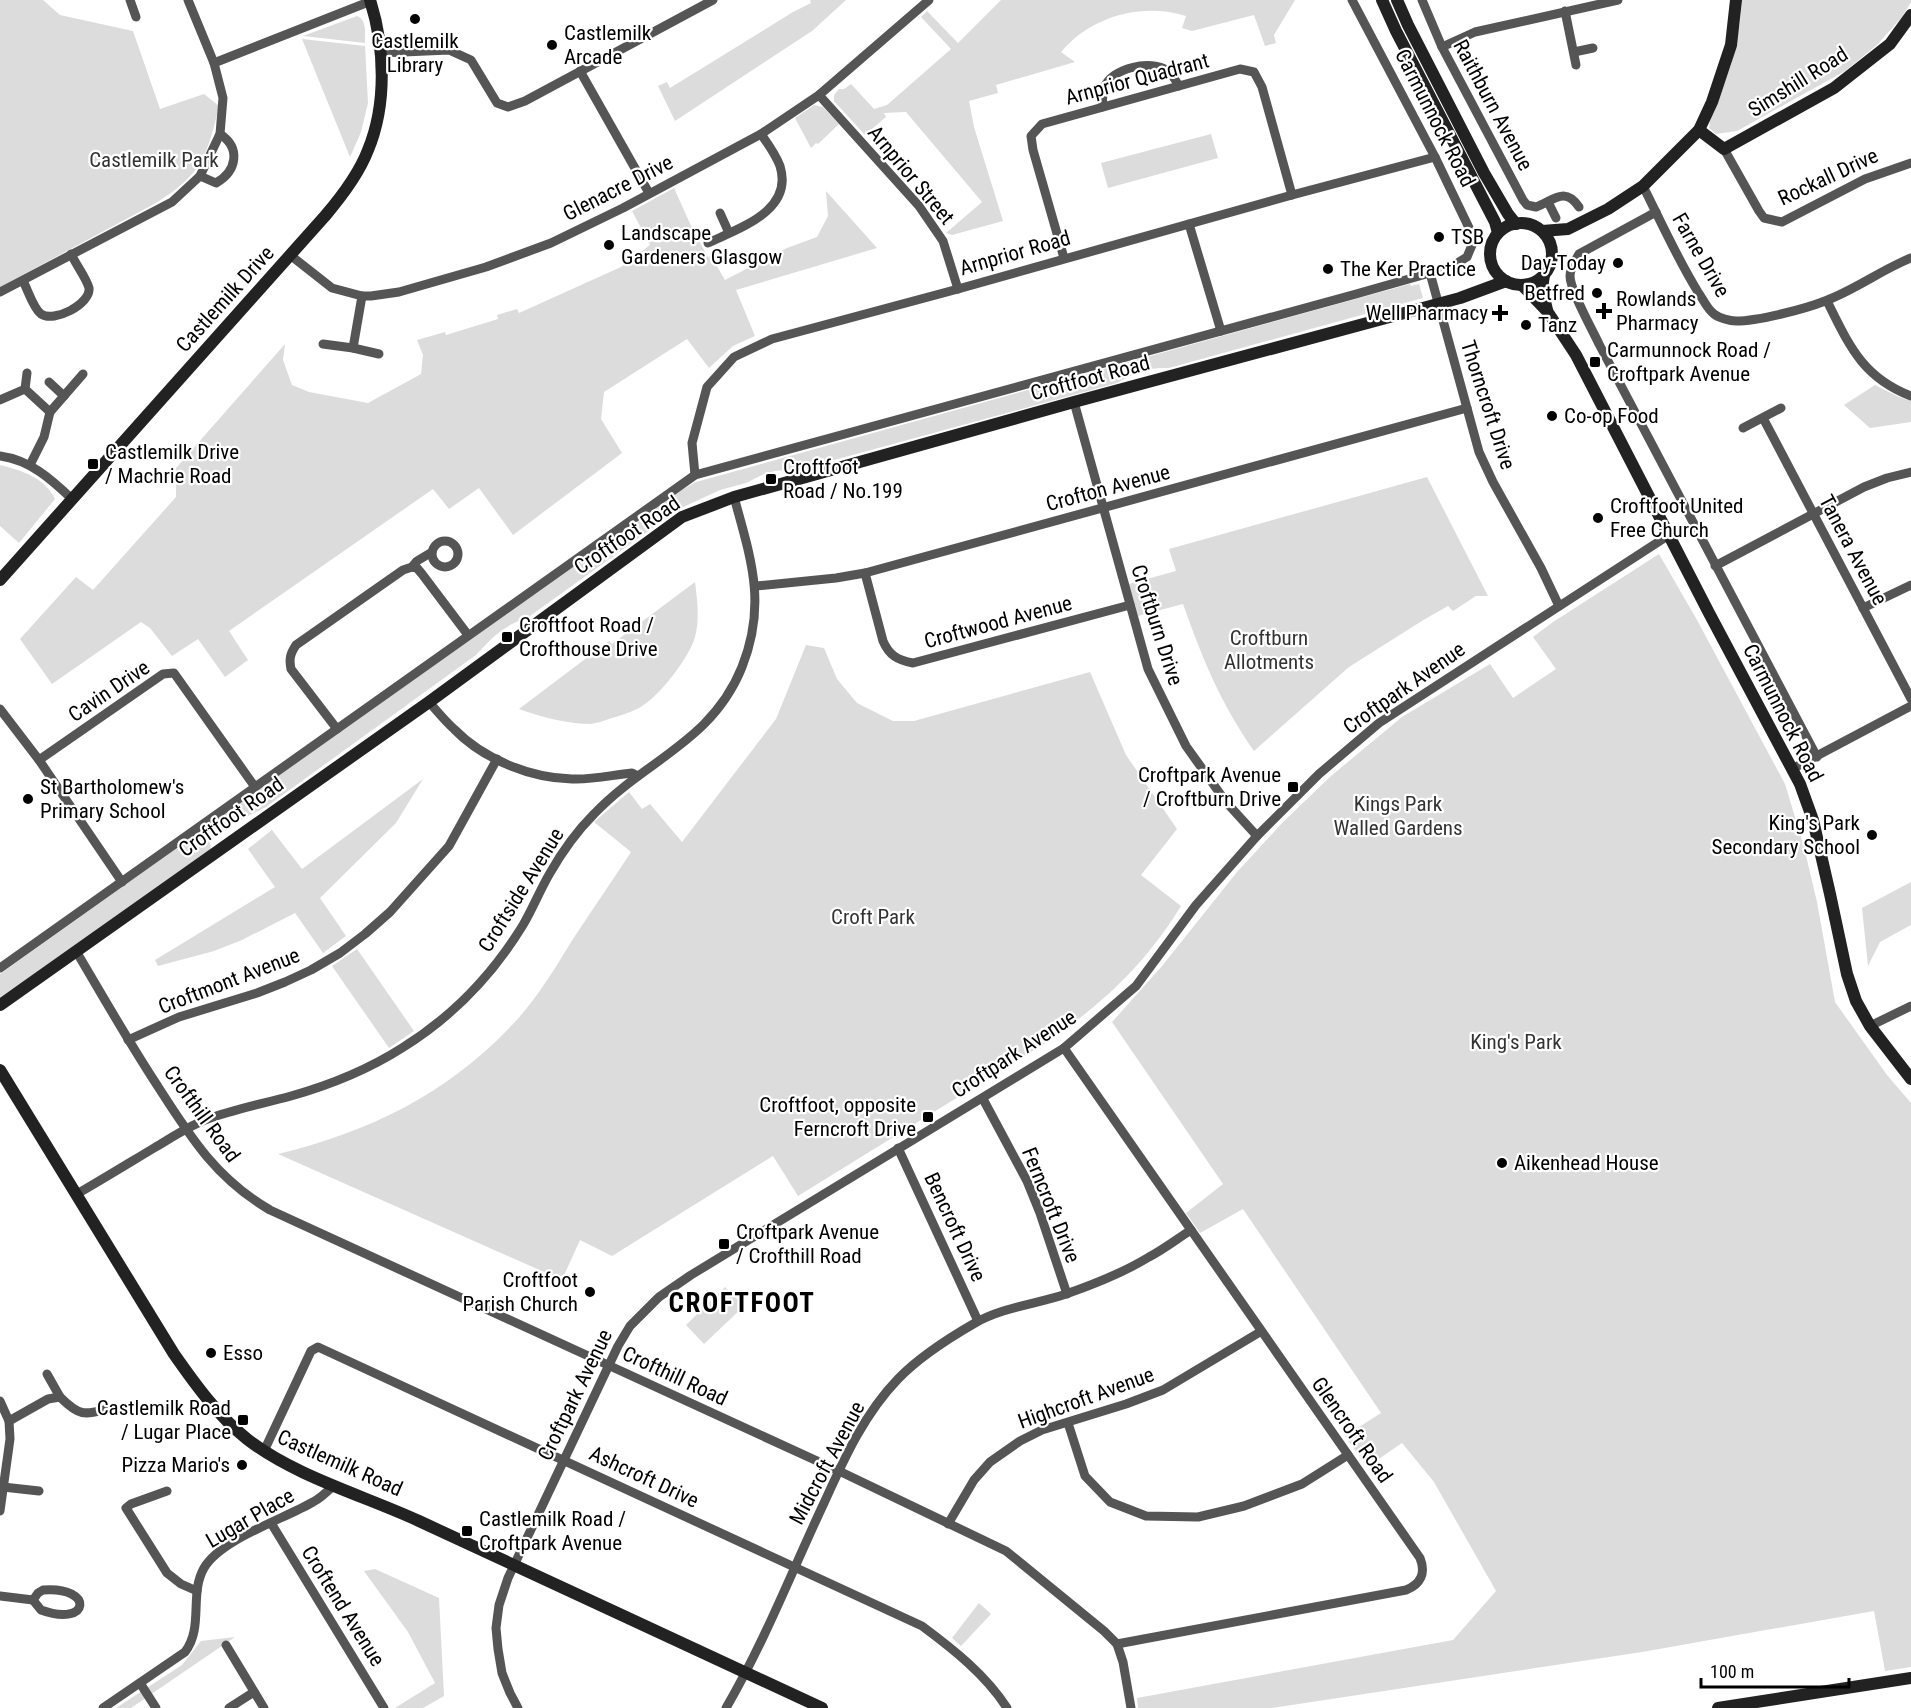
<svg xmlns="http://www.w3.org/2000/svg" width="1911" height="1708" viewBox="0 0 1911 1708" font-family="'Roboto Condensed',sans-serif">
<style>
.green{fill:#dcdcdc}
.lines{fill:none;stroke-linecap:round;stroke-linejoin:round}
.street{stroke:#555;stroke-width:9}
.secondary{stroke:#222;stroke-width:12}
.poi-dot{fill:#000;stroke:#fff;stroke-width:2}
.labels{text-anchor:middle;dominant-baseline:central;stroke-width:4.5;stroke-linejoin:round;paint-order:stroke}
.poi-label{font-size:21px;fill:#000;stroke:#fff;text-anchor:start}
.street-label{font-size:21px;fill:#000;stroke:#fff}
.park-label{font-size:21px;fill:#333;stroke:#fff}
.district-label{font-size:27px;font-weight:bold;letter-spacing:1.5px;fill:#000;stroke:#fff}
</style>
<rect width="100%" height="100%" fill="#fff"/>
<g class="green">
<path d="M0 0H43L60 15 133 31 160 109 204 94 219 106C207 157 201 175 156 203L0 287Z"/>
<polygon points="810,0 846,0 812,31 675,121 658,86 667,82 670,88 793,12 811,3"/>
<path d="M1001 0H1295L1274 35 1276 43 1265 46 1254 15 1192 31 1182 28 1186 16C1142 2 1091 16 1061 52L1075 62 996 85 998 93 969 101 974 127 1003 221 952 235 946 233 982 202 906 112 884 113 886 117 865 135 834 101V95L839 89H844L851 84 874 109 887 105 951 49 921 17 927 11 958 43Z"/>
<polygon points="1742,0 1911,0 1911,2 1902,17 1877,45 1845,71 1737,131 1716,134 1709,128 1710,119 1731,65 1740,23"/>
<path d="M357 16C367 20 365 33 365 43L303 36Z"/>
<polygon points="302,39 365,46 368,103 361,132 350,157"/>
<polygon points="814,105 823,107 839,124 818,144 816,143 811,148 795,118"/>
<polygon points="1211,134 1218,158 1108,188 1101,163"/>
<polygon points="674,188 692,228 708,257 711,256 725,280 787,248 817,237 828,216 826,191 877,248 736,290 755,336 733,346 709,368 687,339 604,392 601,419 622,453 513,535 479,488 449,509 433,489 229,631 248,660 225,677 198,639 172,656 150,628 141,622 52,684 20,639 76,577 93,590 176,497 176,468 285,344 283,360 292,385 309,392 368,403 421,374 423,355 417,340 445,332 446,335 498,319 497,315 517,309 519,313 621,267 650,245 632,211"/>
<path d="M1410 284 1411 286 1419 284 1423 298 1169 368C1146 367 1136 372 1117 383L801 469 775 471 764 474 746 483 720 490 679 509 530 616C503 627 496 633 476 655L266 807 230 825 210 841 211 851 71 950 0 997V974L676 493 696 482Z"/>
<polygon points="1875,385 1899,397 1911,401 1911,422 1870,428 1844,405"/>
<path d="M0 465C21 470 45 478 55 499L19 543 0 526Z"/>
<path d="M1427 477 1488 596H1476L1453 611 1448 606 1425 619 1349 667 1254 751C1220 702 1203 660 1183 604L1138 616 1129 584 1176 571 1169 549Z"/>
<polygon points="1659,554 1697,620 1785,784 1804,847 1817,902 1835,1002 1887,1075 1911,1103 1911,1667 1885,1671 1874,1611 1642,1652 1272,1708 1138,1708 1137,1698 1453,1640 1496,1591 1434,1482 1402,1443 1367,1467 1345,1436 1381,1413 1243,1209 1200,1233 1186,1213 1223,1184 1112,1022 1162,966 1237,872 1283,822 1331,776 1402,717 1490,664 1513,698 1556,669 1533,637 1553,622"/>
<path d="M695 582C697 599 700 619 695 637 689 658 659 697 639 708 629 713 619 716 609 719 603 721 597 723 591 724 566 724 542 717 519 709L609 641 612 644Z"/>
<path d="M806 645 824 648 837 679 857 703 893 721H914L1090 672 1126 755 1177 829 1141 875 1181 906C1146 963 1108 998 1055 1037L798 1196 773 1156 612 1256 580 1240 562 1280 278 1154C371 1131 447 1094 513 1024 537 999 555 968 573 939 592 910 612 881 631 852L594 822 629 792 642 809 650 804 682 842 776 719Z"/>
<polygon points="423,779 396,823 320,898 346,936 323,953 295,913 242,940 214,951 158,966 155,960 275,887 248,849 272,830 302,869"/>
<polygon points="1911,882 1911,925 1880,942 1868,966 1862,908"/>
<polygon points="357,949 414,1031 389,1048 332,966"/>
<polygon points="725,1287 744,1306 704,1344 686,1325"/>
<polygon points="375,1569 439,1598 444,1696 423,1708 395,1708 435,1683 408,1632 364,1571"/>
<polygon points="979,1603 991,1614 961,1646 952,1638"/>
<polygon points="235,1637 131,1708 116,1708 182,1665 201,1641"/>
</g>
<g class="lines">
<g class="street">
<polyline points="130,0 136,17"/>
<polyline points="188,0 214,63"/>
<path d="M1422 0 1442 47 1523 200 1527 205 1536 207C1554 200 1565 186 1579 207"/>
<polyline points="1565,11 1576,65"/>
<polyline points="1442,47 1475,32 1618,0"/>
<polyline points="1574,52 1593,48"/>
<polyline points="381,53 449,50 471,60 497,103 508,107 525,101 713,0"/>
<polyline points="580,71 649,193"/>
<polyline points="819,95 919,206 943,241 958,289"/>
<path d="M1102 107C1103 102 1102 93 1104 88 1111 68 1151 59 1168 71 1172 74 1176 81 1179 86"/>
<polyline points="1724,149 1759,211 1764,218 1782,222 1865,179 1911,163"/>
<path d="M200 176 216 183C237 171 241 148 220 134"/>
<path d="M1643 186C1661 222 1677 258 1698 292 1703 299 1707 309 1714 314 1719 318 1730 321 1736 321 1758 321 1805 309 1825 301 1855 290 1881 270 1911 258"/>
<polyline points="1548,202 1556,218"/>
<path d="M1656 212 1579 254C1575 261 1570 268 1570 276 1570 290 1592 329 1599 344L1817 757"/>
<polyline points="720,213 729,233"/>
<polyline points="1189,224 1221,331"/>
<path d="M708 243C739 228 794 211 780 166 776 155 768 144 761 134"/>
<polyline points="290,255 332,288 362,296 371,296 399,292 486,267 551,243 623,208 761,134 819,95 929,0"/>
<polyline points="1064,258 1033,150 1031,136 1042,124 1240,69 1254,72 1262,87 1292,195"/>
<polyline points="1430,273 1479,452 1493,482 1541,568 1559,606"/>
<path d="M23 281C28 290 33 308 41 314 54 323 91 304 89 288 87 279 75 263 71 254"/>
<polyline points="0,292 172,202 200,176 220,134 223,98 214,63 371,1"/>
<path d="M1827 301C1849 345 1862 377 1911 396"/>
<polyline points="323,344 353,348 379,354"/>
<polyline points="353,348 362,296"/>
<polyline points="49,382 64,396"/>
<polyline points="25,389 50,412"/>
<polyline points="0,400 25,389 27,373"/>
<polyline points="1074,402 1148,669 1186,746 1226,802 1257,836"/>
<polyline points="1763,418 1911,699"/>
<polyline points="1743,428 1781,408"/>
<path d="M0 456C30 460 51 479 72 499"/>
<polyline points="30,465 44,437 50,412 83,374"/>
<polyline points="695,475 692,443 707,387 734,357 772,339 958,289 1292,195 1435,157"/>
<circle cx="445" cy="554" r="13"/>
<polyline points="1715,566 1864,487 1887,478 1911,472"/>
<polyline points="412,567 417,568 422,574 468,635"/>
<path d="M865 573 883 641C889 655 897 660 913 663L1130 605"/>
<polyline points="756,586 836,578 865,573 1467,408"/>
<polyline points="1863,608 1911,585"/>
<path d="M429 702C437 711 445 721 454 729 483 759 530 778 572 779 592 780 612 775 632 773L638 776"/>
<polyline points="0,709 39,760 122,882"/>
<path d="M337 729 291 669C289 659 290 654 296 645L403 570 412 567 417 561 432 552"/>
<polyline points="39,760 163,674 174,673 255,787"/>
<polyline points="1792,769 1911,706"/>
<path d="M76 951C102 995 127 1039 155 1082 189 1135 215 1178 270 1210L839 1471 1006 1551 1104 1631 1117 1644 1123 1662 1131 1708"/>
<polyline points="0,968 695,475 1356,294 1451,267 1467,257 1472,245 1471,232 1435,157 1352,0"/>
<polyline points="1870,1026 1911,1006"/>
<polyline points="128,1040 179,1017 257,993 285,982 311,970 340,953 365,934 390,912 449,846 497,759"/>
<path d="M1064 1048 1420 1558C1426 1573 1421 1584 1406 1590L1117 1644"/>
<polyline points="983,1099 1027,1181 1040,1213 1067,1294"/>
<polyline points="898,1148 978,1321"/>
<path d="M77 1194C103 1179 129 1163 154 1148 171 1138 187 1127 205 1120 234 1109 262 1104 291 1096 330 1085 369 1069 402 1048 452 1017 493 974 523 925 533 908 540 890 550 873 562 852 577 831 594 814 645 760 712 742 742 667 767 604 751 559 734 497"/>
<polyline points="47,1374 60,1397"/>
<polyline points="0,1401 9,1421 10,1439 0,1511"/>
<path d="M9 1421 48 1399 60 1397C80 1417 84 1415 111 1408"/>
<polyline points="1068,1423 1085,1476 1110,1502 1146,1516 1198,1517 1244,1506 1302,1484 1348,1455"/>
<path d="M264 1451 311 1351 318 1347 922 1626C953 1649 986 1675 1007 1708"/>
<polyline points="3,1487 39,1491"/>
<polyline points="167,1491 131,1504 126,1508 167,1573 181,1584 197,1591"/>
<polyline points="271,1523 384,1708"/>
<polyline points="948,1524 974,1480 990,1462 1020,1441 1042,1430 1126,1404 1163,1390 1260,1332"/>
<path d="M43 1590C95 1586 90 1628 41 1610L33 1600 38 1593Z"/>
<polyline points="0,1596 33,1600"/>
<polyline points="226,1645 264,1708"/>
<polyline points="140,1683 156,1708"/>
<path d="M103 1708 185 1652C204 1627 189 1594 204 1568 221 1539 284 1519 313 1502 321 1498 328 1491 334 1485"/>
<polyline points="229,1708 254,1692"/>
<polyline points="518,1708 510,1693 502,1673 498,1649 496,1628 499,1605 508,1578 618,1346 630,1326 659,1297 691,1275 1064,1048 1136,986 1196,905 1257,836 1319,774 1379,723 1669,535"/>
<path d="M726 1708C764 1643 792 1571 824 1503 844 1459 864 1414 898 1379 920 1356 949 1338 975 1323 1003 1307 1037 1304 1066 1294 1092 1285 1126 1271 1149 1257 1164 1249 1177 1239 1191 1230"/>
</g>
<g class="secondary">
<polyline points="1382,0 1396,31 1495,222 1498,233"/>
<polyline points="1397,0 1408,25 1484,173 1508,214 1516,224"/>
<polyline points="1699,130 1724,149 1834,88 1890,44 1911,15"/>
<circle cx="1521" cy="254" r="31"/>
<polyline points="1542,231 1568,229 1608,209 1643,186 1699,130 1712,102 1731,45 1736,0"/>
<polyline points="1544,275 1542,289 1547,310"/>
<polyline points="1522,285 1547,311 1576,355 1709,613 1800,784 1813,820 1830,894 1847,974 1856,1001 1870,1026 1911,1079"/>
<path d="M0 580 325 216C342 196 359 174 368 150 387 104 385 47 370 0"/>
<polyline points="0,1005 429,702 682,517 734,497 1074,402 1460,298 1506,281"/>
<path d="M0 1070 174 1354C195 1384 218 1416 247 1439 294 1476 365 1496 419 1521 554 1583 687 1646 822 1708"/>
<polyline points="1718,1708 1911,1678"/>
</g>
</g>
<g class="poi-dot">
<circle cx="415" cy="19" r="6"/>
<circle cx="552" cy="45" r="6"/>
<circle cx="1439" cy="237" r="6"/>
<circle cx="609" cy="245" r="6"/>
<circle cx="1618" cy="263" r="6"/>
<circle cx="1328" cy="269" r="6"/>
<circle cx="1597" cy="293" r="6"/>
<path d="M1601 302h6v6h6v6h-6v6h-6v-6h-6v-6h6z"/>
<path d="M1497 304h6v6h6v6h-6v6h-6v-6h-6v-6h6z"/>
<circle cx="1526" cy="325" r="6"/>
<rect x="1589" y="356" width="12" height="12" rx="3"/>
<circle cx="1552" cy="416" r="6"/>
<rect x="87" y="458" width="12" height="12" rx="3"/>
<rect x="765" y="473" width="12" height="12" rx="3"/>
<circle cx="1598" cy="518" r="6"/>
<rect x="501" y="631" width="12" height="12" rx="3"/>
<rect x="1287" y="781" width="12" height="12" rx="3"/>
<circle cx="28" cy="799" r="6"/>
<circle cx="1872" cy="835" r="6"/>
<rect x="922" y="1111" width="12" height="12" rx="3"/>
<circle cx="1502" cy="1163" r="6"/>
<rect x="718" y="1238" width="12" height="12" rx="3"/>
<circle cx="590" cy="1292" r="6"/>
<circle cx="211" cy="1353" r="6"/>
<rect x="237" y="1414" width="12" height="12" rx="3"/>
<circle cx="242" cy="1465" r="6"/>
<rect x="461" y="1525" width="12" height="12" rx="3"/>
</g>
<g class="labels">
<g class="poi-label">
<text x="564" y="33">Castlemilk<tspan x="564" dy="24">Arcade</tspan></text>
<text x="415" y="41" text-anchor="middle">Castlemilk<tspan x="415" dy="24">Library</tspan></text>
<text x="621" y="233">Landscape<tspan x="621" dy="24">Gardeners Glasgow</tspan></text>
<text x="1451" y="237">TSB</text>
<text x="1606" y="263" text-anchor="end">Day-Today</text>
<text x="1340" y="269">The Ker Practice</text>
<text x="1585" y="293" text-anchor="end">Betfred</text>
<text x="1616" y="299">Rowlands<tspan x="1616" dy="24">Pharmacy</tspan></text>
<text x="1488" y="313" text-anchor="end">Well Pharmacy</text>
<text x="1538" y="325">Tanz</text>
<text x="1607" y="350">Carmunnock Road /<tspan x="1607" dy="24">Croftpark Avenue</tspan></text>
<text x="1564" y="416">Co-op Food</text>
<text x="105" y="452">Castlemilk Drive<tspan x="105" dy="24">/ Machrie Road</tspan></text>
<text x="783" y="467">Croftfoot<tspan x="783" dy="24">Road / No.199</tspan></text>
<text x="1610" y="506">Croftfoot United<tspan x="1610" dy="24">Free Church</tspan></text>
<text x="519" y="625">Croftfoot Road /<tspan x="519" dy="24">Crofthouse Drive</tspan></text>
<text x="1281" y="775" text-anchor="end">Croftpark Avenue<tspan x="1281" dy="24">/ Croftburn Drive</tspan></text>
<text x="40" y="787">St Bartholomew's<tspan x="40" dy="24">Primary School</tspan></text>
<text x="1860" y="823" text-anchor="end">King's Park<tspan x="1860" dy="24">Secondary School</tspan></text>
<text x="916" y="1105" text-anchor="end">Croftfoot, opposite<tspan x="916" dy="24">Ferncroft Drive</tspan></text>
<text x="1514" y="1163">Aikenhead House</text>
<text x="736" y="1232">Croftpark Avenue<tspan x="736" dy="24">/ Crofthill Road</tspan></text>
<text x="578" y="1280" text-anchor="end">Croftfoot<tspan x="578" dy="24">Parish Church</tspan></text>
<text x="223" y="1353">Esso</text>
<text x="231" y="1408" text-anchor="end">Castlemilk Road<tspan x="231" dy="24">/ Lugar Place</tspan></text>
<text x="230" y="1465" text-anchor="end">Pizza Mario's</text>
<text x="479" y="1519">Castlemilk Road /<tspan x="479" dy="24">Croftpark Avenue</tspan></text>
</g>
<g class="street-label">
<text transform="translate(1137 79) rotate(-15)">Arnprior Quadrant</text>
<text transform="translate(1798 82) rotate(-32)">Simshill Road</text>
<text transform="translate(1493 105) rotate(62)">Raithburn Avenue</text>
<text transform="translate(1435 118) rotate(63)">Carmunnock Road</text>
<text transform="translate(911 175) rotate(50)">Arnprior Street</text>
<text transform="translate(1828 177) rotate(-25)">Rockall Drive</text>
<text transform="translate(618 188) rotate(-27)">Glenacre Drive</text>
<text transform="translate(1015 253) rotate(-16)">Arnprior Road</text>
<text transform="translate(1701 255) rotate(60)">Farne Drive</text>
<text transform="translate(225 299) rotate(-48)">Castlemilk Drive</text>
<text transform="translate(1090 378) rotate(-15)">Croftfoot Road</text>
<text transform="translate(1488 405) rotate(72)">Thorncroft Drive</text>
<text transform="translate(1108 488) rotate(-15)">Crofton Avenue</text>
<text transform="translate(627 535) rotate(-34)">Croftfoot Road</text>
<text transform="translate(1853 550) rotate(62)">Tanera Avenue</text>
<text transform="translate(998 622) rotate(-15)">Croftwood Avenue</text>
<text transform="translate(1157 625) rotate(72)">Croftburn Drive</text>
<text transform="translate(1404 688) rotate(-35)">Croftpark Avenue</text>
<text transform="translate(109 691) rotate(-34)">Cavin Drive</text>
<text transform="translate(1783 713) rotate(63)">Carmunnock Road</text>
<text transform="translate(231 817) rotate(-35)">Croftfoot Road</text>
<text transform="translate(521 890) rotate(-58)">Croftside Avenue</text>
<text transform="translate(229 981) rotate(-21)">Croftmont Avenue</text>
<text transform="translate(1014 1054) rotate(-33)">Croftpark Avenue</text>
<text transform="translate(202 1114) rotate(54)">Crofthill Road</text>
<text transform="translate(1051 1205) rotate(68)">Ferncroft Drive</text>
<text transform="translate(955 1227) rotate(65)">Bencroft Drive</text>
<text transform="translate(675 1376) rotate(25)">Crofthill Road</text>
<text transform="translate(575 1395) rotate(-64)">Croftpark Avenue</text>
<text transform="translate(1086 1398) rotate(-20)">Highcroft Avenue</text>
<text transform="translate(1352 1430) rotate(55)">Glencroft Road</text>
<text transform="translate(340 1463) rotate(24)">Castlemilk Road</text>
<text transform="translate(827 1463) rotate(-62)">Midcroft Avenue</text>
<text transform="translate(644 1477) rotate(25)">Ashcroft Drive</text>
<text transform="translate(250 1518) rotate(-30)">Lugar Place</text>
<text transform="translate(343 1606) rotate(58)">Croftend Avenue</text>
</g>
<g class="park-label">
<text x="154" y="160">Castlemilk Park</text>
<text x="1269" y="638">Croftburn<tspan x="1269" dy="24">Allotments</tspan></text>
<text x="1398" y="804">Kings Park<tspan x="1398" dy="24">Walled Gardens</tspan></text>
<text x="873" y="917">Croft Park</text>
<text x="1516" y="1042">King's Park</text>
</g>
<g class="district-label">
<text x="742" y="1303">CROFTFOOT</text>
</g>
</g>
<path d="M1701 1678v9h148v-9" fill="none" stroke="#000000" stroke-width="3"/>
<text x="1710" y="1678" font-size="18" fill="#000000" stroke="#ffffff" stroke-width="4.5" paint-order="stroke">100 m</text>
</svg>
